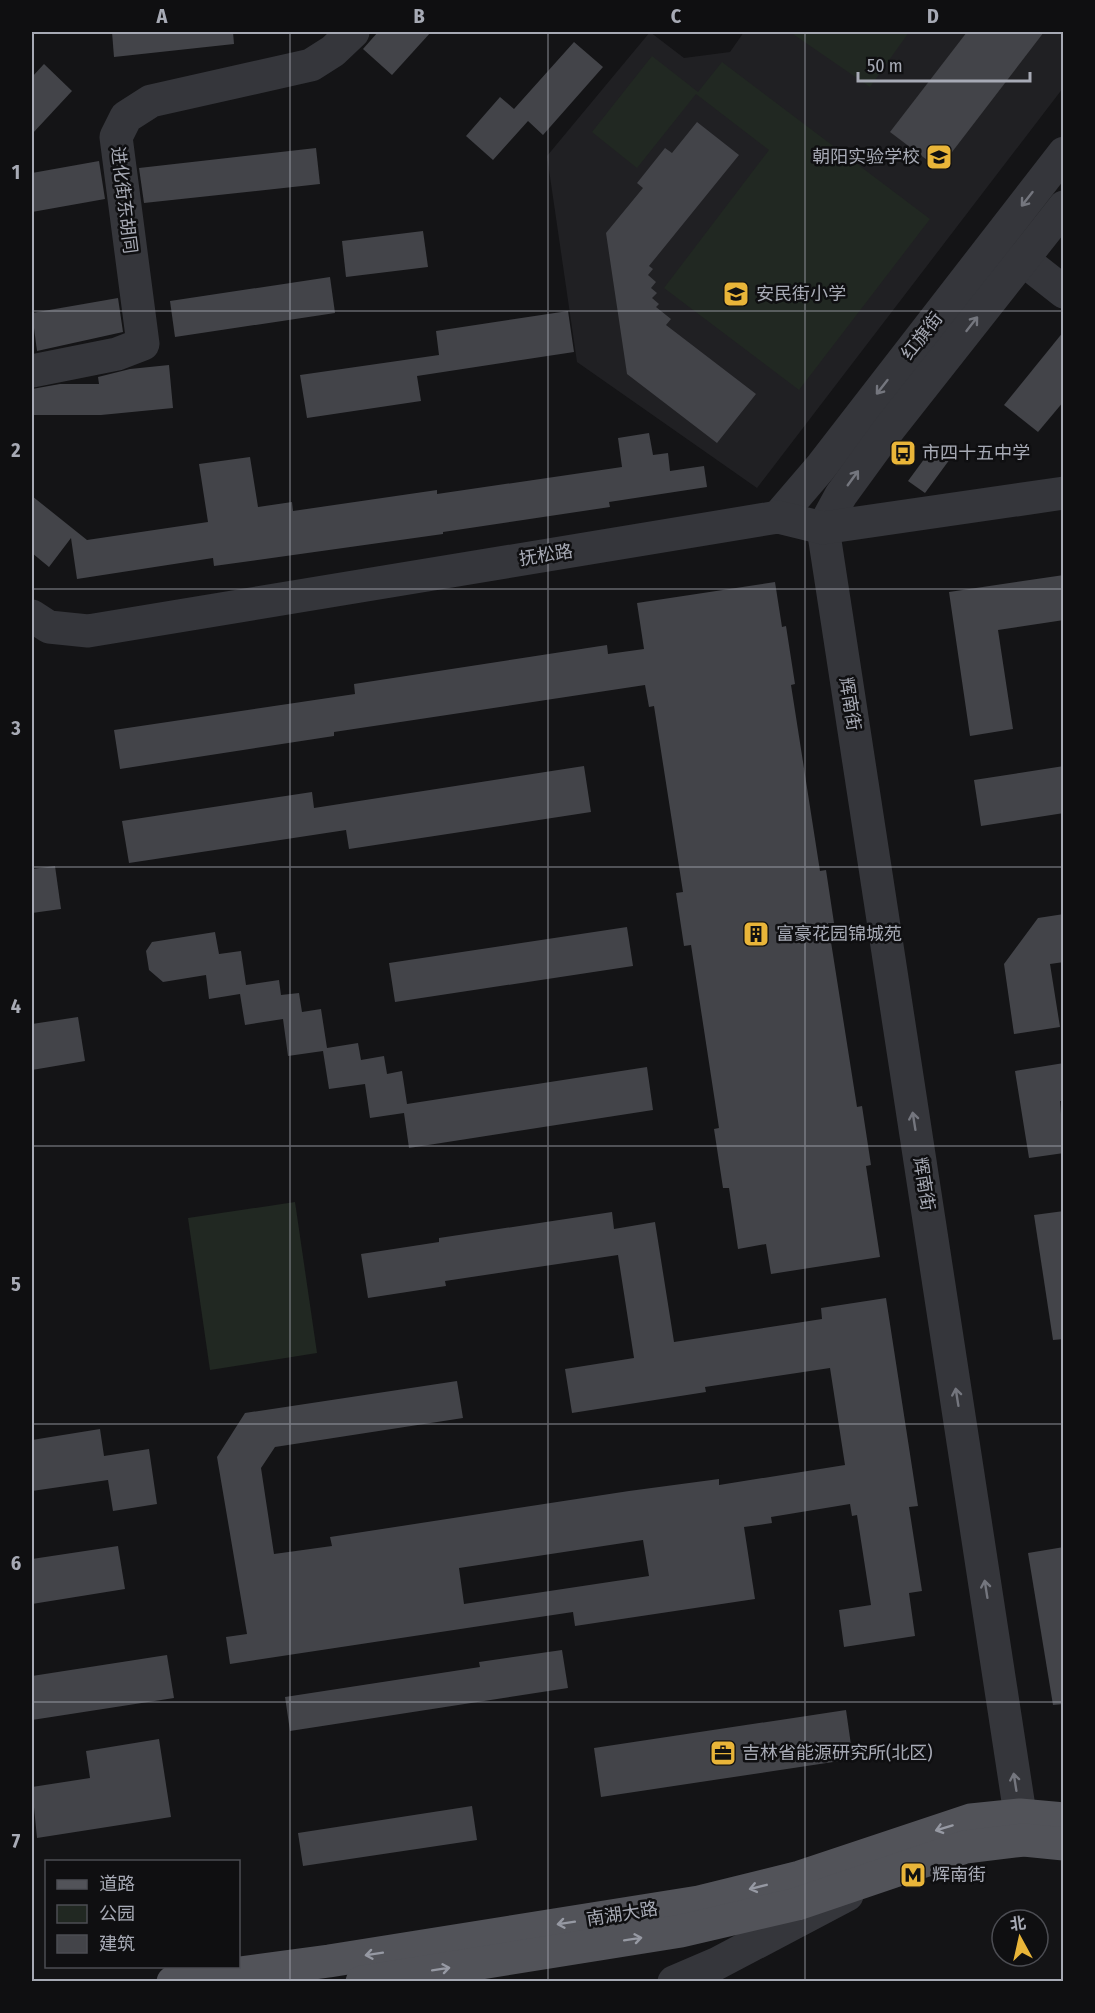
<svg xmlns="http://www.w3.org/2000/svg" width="1095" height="2013" viewBox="0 0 1095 2013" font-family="'Fira Sans Condensed','Noto Sans SC',sans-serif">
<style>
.built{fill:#202023}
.green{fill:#212822}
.building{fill:#434449;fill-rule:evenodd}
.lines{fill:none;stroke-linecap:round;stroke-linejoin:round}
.minor{stroke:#35363b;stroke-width:33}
.major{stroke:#525359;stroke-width:33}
.oneway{stroke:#74767e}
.oneway2{stroke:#9699a3}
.grid{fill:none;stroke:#a7aab5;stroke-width:1.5;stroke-opacity:0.55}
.labels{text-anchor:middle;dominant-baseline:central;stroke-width:5;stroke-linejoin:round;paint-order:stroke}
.poi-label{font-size:18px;fill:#a7aab5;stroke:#0f0f11;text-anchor:start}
.street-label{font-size:18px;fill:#a7aab5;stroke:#0f0f11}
.neatline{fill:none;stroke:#a7aab5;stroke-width:2}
.grid-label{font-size:20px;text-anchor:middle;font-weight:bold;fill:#a7aab5}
</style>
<rect width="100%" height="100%" fill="#141416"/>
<polygon class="built" points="650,32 684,58 730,52 744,32 1063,32 1063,88 757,488 577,362 547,156"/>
<g class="green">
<polygon points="790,32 909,32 870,87"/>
<polygon points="652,56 698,92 722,62 930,219 799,390 664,288 769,150 696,94 637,168 592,132"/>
<polygon points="295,1202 317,1353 210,1370 188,1218"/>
</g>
<g class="building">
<polygon points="112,32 233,32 234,44 114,57"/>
<polygon points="378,32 431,32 392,75 363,49"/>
<polygon points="967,32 1044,32 939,169 890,132"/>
<polygon points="574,42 603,67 543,135 528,121 493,160 466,136 500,97 514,109"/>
<polygon points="44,64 72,91 32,134 32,77"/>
<polygon points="697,122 739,155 649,266 653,269 648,275 656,282 651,288 657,293 652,298 659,304 656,307 671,319 666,325 756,394 717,443 627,374 606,233 643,188 637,183 665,148 672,153"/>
<polygon points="316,148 320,184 144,203 139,168"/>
<polygon points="99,161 105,199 32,212 32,173"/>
<polygon points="423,231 428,267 346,277 342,241"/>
<polygon points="330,277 335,313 175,337 170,301"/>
<polygon points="118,298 123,332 37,351 32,313"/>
<polygon points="568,311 574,352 417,376 421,401 307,418 300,375 439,355 436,331"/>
<polygon points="1064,331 1064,401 1038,432 1004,405"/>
<polygon points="169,365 173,408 101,415 32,415 32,389 60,384 99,384 98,377 130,369"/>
<polygon points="649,433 653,455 668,453 670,471 704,466 707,487 609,502 610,507 443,532 443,534 214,566 213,558 77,579 71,538 49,567 32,553 32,496 87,540 208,522 199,464 250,457 258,507 292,502 293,511 437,490 437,494 622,467 618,438"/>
<polygon points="933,447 950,459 925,493 908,481"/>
<polygon points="1064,575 1064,620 998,630 1013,729 970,736 949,592"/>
<polygon points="775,582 782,627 786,626 795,684 791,685 820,871 826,870 834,923 828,923 857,1107 862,1106 871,1165 866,1166 880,1257 771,1274 766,1244 738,1249 729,1188 723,1188 714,1129 719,1128 691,945 684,946 676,893 683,892 654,706 649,707 645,685 334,732 334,736 120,769 114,730 355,694 354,684 607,645 608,654 644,649 637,603"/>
<polygon points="584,766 591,812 349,849 346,830 129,863 122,821 312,792 314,808"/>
<polygon points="1064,766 1064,813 981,826 974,780"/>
<polygon points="55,866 61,909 32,913 32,869"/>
<polygon points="1064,914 1064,962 1050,964 1060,1027 1014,1034 1004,964 1038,918"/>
<polygon points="627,927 633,966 395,1002 389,963"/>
<polygon points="215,932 219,954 241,951 246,985 279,980 281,995 299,993 302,1012 321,1009 327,1048 358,1043 361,1060 384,1056 387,1074 402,1071 407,1104 647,1067 653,1110 409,1148 404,1113 370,1118 365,1084 329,1089 323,1051 288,1056 283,1019 245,1025 240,994 209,999 206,975 163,982 149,970 146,951 152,942"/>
<polygon points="78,1017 85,1061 32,1070 32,1024"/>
<polygon points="1064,1063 1064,1101 1060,1101 1064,1153 1029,1158 1015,1071"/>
<polygon points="1064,1211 1064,1339 1053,1340 1034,1215"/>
<path d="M612 1212 614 1229 655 1222 674 1342 822 1319 821 1308 886 1298 918 1506 909 1507 922 1591 909 1593 915 1636 844 1647 839 1610 871 1605 857 1515 852 1516 850 1504 771 1517 772 1523 744 1527 755 1599 575 1626 573 1612 230 1664 226 1637 247 1634 217 1457 245 1413 457 1381 463 1418 275 1447 261 1468 274 1554 332 1546 330 1537 629 1491 719 1479V1485L845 1465 830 1368 705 1387 706 1392 572 1413 565 1369 634 1358 618 1255 445 1281 446 1286 368 1298 361 1254 439 1242V1238ZM643 1540 649 1576 464 1604 459 1568Z"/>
<polygon points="100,1429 104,1456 149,1449 157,1504 113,1511 108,1480 32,1491 32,1440"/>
<polygon points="118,1546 125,1589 32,1604 32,1559"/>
<polygon points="1064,1547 1064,1704 1053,1705 1028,1553"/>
<polygon points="562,1650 568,1688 290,1731 285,1697 480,1667 479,1662"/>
<polygon points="167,1655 174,1698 32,1720 32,1676"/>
<polygon points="846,1710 853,1759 601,1797 594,1748"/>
<polygon points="159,1739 171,1817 37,1838 32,1787 90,1778 86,1751"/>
<polygon points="472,1806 477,1840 303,1866 298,1833"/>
</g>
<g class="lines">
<g class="minor">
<polyline points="1022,259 1064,292"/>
<polyline points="32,371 117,354 143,344 116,137 126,117 151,101 311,65 333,51 353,32"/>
<polyline points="778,517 820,468 1064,153"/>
<polyline points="823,528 1024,1840"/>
<polyline points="823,528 841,495 889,429 1064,207"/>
<polyline points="32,616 49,627 88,631 778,517 823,528 1064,493"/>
<polyline points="674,1982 716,1964 847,1895"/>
</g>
<g class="major">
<polyline points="173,1982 329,1961 699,1902 800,1877 971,1820 1020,1815 1064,1819"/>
<polyline points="362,1982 681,1931 797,1904 965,1847 1024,1840 1064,1844"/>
</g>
</g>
<defs><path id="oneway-shaft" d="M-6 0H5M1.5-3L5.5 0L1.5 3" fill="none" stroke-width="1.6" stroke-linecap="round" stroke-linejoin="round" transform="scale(1.5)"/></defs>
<g class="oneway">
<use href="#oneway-shaft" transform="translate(1027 199) rotate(128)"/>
<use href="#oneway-shaft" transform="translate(972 324) rotate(-52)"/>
<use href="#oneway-shaft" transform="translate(882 387) rotate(128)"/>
<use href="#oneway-shaft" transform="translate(853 478) rotate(-54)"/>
<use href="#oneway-shaft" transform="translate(914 1121) rotate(-99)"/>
<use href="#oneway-shaft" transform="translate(957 1397) rotate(-99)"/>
<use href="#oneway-shaft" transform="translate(986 1589) rotate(-99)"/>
<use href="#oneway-shaft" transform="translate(1015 1782) rotate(-99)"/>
</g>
<g class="oneway2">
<use href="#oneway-shaft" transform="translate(944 1828) rotate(163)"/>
<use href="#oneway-shaft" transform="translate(758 1887) rotate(166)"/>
<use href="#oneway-shaft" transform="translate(566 1923) rotate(171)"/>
<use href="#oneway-shaft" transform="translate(633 1939) rotate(-9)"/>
<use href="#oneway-shaft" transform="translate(374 1954) rotate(171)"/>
<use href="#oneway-shaft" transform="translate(441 1969) rotate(-9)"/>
</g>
<path class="grid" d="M290 32V1982M548 32V1982M805 32V1982M32 311H1064M32 589H1064M32 867H1064M32 1146H1064M32 1424H1064M32 1702H1064"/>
<defs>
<g id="school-square" transform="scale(1.35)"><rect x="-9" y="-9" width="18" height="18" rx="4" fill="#e9b539" stroke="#0f0f11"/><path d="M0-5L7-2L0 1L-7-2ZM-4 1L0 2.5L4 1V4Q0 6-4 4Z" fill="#111"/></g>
<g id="bus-square" transform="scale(1.35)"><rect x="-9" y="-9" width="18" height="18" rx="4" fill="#e9b539" stroke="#0f0f11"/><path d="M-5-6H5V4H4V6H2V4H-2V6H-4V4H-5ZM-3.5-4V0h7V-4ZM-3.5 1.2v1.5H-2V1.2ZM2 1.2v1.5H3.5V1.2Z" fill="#111"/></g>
<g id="building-square" transform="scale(1.35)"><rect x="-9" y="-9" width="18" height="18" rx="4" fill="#e9b539" stroke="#0f0f11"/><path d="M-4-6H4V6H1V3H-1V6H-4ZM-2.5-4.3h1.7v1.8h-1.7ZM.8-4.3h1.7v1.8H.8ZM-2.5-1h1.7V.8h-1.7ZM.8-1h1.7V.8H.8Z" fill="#111"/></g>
<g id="office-square" transform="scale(1.35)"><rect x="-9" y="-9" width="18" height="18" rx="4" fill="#e9b539" stroke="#0f0f11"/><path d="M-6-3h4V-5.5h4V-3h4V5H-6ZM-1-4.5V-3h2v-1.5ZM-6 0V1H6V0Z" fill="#111"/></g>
<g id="metro-square" transform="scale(1.35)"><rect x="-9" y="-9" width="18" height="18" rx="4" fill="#e9b539" stroke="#0f0f11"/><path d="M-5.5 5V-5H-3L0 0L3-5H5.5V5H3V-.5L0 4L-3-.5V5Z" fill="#111"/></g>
</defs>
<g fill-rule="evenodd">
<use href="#school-square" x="939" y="157"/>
<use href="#school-square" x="736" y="294"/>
<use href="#bus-square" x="903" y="453"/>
<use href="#building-square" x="756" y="934"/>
<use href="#office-square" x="723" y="1753"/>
<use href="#metro-square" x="913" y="1875"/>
</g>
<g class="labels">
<g class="poi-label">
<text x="920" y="157" text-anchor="end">朝阳实验学校</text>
<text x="756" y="294">安民街小学</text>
<text x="922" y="453">市四十五中学</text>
<text x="776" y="934">富豪花园锦城苑</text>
<text x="742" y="1753">吉林省能源研究所(北区)</text>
<text x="932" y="1875">辉南街</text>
</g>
<g class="street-label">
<text transform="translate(124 200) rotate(83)">进化街东胡同</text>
<text transform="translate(922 336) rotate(-52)">红旗街</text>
<text transform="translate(546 555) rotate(-9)">抚松路</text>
<text transform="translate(850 704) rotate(81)">辉南街</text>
<text transform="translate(924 1184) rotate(81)">辉南街</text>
<text transform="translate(622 1914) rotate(-9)">南湖大路</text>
</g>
</g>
<rect width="1095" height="2013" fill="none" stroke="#0f0f11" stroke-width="66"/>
<rect x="45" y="1860" width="195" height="108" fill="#0f0f11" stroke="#4c4d53" stroke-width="1.5"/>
<rect x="57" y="1880" width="30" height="9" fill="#525359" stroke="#4c4d53" stroke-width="1.5"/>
<text x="99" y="1890" font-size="18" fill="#a7aab5">道路</text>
<rect x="57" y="1905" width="30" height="18" fill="#212822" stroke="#4c4d53" stroke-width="1.5"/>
<text x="99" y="1920" font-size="18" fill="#a7aab5">公园</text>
<rect x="57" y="1935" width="30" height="18" fill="#434449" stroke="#4c4d53" stroke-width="1.5"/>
<text x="99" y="1950" font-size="18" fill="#a7aab5">建筑</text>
<g transform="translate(1020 1938) rotate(352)"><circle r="28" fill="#0f0f11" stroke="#4c4d53" stroke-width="1.5"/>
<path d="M0-4.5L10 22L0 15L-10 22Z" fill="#e9b539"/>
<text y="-9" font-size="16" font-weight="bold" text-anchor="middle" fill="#a7aab5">北</text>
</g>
<path d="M858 72v9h172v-9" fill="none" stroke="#a7aab5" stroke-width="3"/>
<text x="867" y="72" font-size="18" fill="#a7aab5" stroke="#0f0f11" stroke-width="4.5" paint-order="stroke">50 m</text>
<rect x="33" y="33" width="1029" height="1947" class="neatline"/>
<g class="grid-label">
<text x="162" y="23">A</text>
<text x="419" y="23">B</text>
<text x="676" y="23">C</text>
<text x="933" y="23">D</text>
<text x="16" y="179">1</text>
<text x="16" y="457">2</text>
<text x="16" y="735">3</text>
<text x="16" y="1013">4</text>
<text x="16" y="1291">5</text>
<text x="16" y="1570">6</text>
<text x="16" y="1848">7</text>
</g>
</svg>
